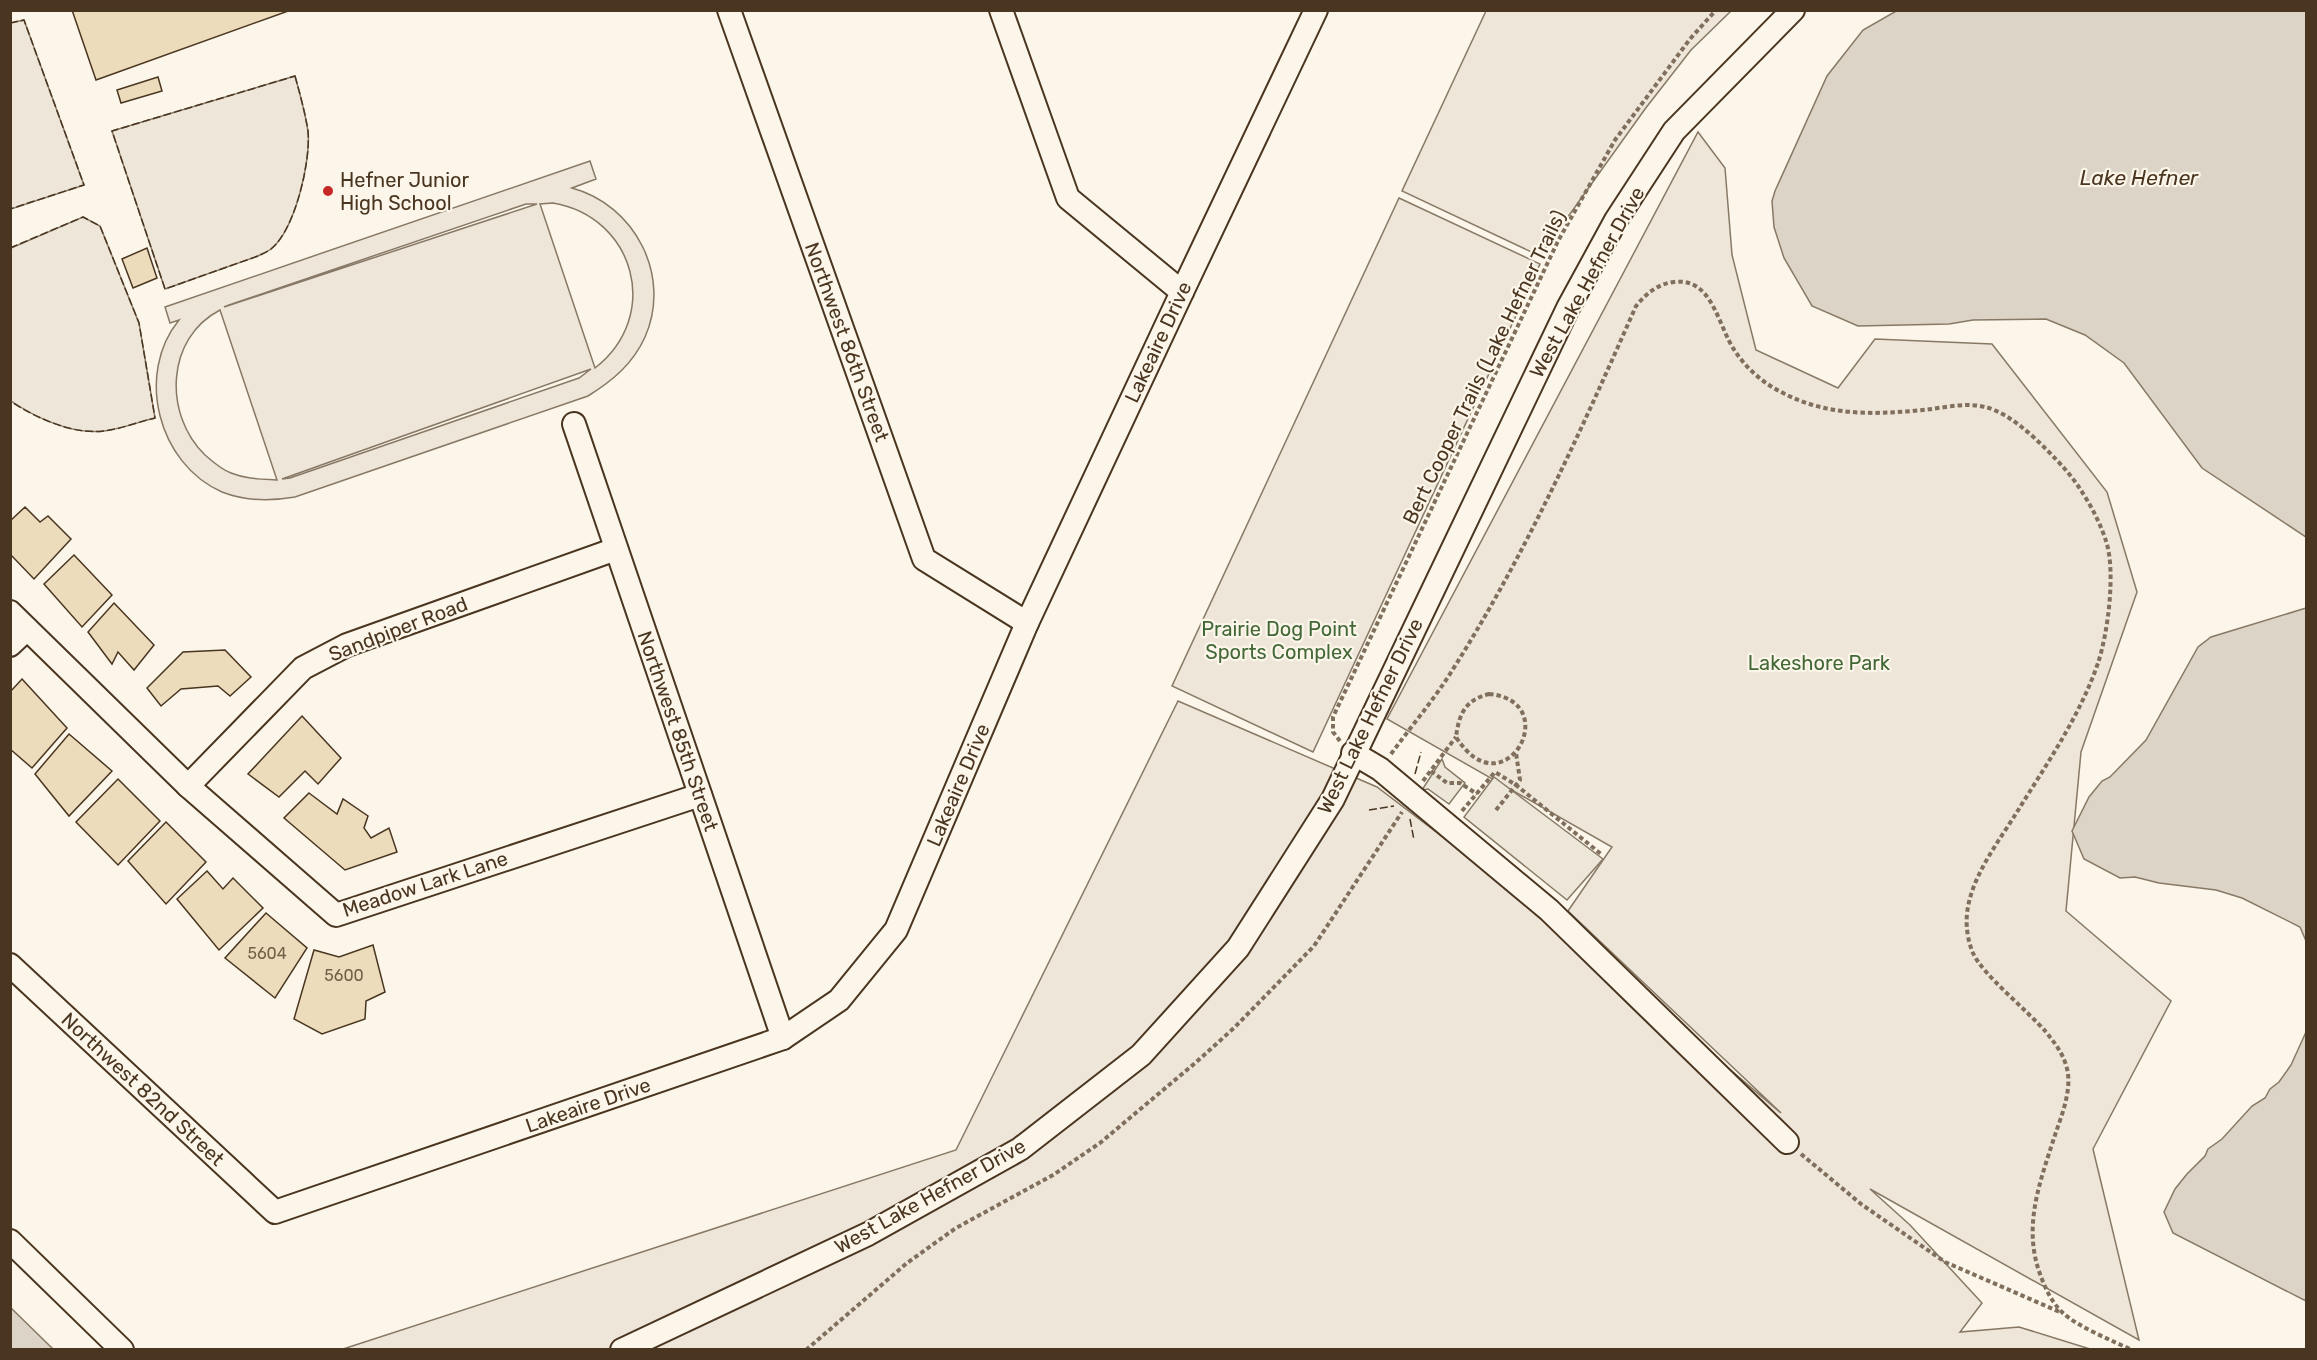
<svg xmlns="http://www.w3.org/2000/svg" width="2317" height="1360" viewBox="0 0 2317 1360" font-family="Rubik,sans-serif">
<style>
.green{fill:#ede6d9;stroke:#887966;stroke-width:1.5;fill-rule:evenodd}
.parking{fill:#ede7d9;stroke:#887966;stroke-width:1.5}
.water{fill:#dcd4c6;stroke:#887966;stroke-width:1.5}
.building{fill:#ecdcbc;stroke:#4a3520;stroke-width:1.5}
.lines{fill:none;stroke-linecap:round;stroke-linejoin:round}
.minor-casing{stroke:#4a3520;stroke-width:26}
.path{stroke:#7f6f5c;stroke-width:4;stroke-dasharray:4.5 3;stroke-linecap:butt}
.minor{stroke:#fbf6e9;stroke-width:22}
.fence{stroke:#4a3520;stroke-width:1.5;stroke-dasharray:8 3;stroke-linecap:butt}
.poi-dot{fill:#c62828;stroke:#fbf6e9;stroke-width:2}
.labels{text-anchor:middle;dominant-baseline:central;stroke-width:4.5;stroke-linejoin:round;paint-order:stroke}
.number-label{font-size:16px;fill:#725f47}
.poi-label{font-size:20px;fill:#4a3520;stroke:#fbf6e9;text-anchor:start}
.street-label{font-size:20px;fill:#4a3520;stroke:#fbf6e9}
.park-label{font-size:20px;fill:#436837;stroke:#fbf6e9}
.water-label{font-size:21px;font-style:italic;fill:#4a3520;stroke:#fbf6e9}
</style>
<rect width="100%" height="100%" fill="#fbf6e9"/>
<g class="green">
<polygon points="1486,11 1731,11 1691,50 1645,109 1540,256 1402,191"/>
<polygon points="24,20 84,185 11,209 11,23"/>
<path d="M295 76C300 94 305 112 308 131 311 161 295 230 271 249 267 252 262 254 258 256L165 289 112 131Z"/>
<polygon points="1698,132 1725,168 1732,255 1756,350 1838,388 1875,339 1992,344 2107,492 2137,592 2081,752 2066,911 2171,1001 2093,1149 2139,1340 1870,1189 1910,1225 1982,1303 1960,1332 2019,1327 2090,1349 340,1350 956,1150 1178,701 1377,787 1582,943 1781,1113 1568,911 1612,847 1387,719"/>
<path d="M590 161 596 179 572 188C635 205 672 276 645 337 633 364 612 381 588 396L295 497C272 501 245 501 222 492 158 464 135 374 179 320L170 323 165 307ZM553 203C635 217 662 316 595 368L540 204ZM526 204H537L224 307 229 305ZM220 310 277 480H276C261 479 246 479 231 473 222 470 213 462 205 455 163 414 166 338 220 310ZM591 369 579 378 290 478 282 479Z"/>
<polygon points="1399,198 1540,264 1313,752 1172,686"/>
<path d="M83 217 100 226 139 323 155 418C138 422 121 429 104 431 73 435 36 418 11 401V248Z"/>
</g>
<g class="parking">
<polygon points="1442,759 1445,767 1465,783 1449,804 1428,789 1422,790"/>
<polygon points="1494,777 1603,859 1567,900 1464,817"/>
</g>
<g class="water">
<polygon points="1898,10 2306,11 2306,537 2202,468 2124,363 2085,335 2046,319 1973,320 1949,324 1858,326 1812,306 1784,258 1774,227 1772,201 1775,191 1827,76 1863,30"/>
<polygon points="2306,608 2306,941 2300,927 2242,898 2216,890 2159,883 2135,877 2120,878 2084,859 2072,831 2089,797 2102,781 2110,777 2146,740 2198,647 2211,637"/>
<polygon points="2306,1032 2306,1301 2173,1233 2164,1212 2175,1189 2187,1174 2205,1156 2208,1149 2222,1139 2252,1106 2265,1098 2270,1089 2279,1082 2291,1065"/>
<polygon points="11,1308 53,1349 11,1349"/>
</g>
<g class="building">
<polygon points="72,10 291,10 96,80"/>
<polygon points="158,77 162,91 121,103 117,90"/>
<polygon points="147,248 157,278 133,288 122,259"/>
<polygon points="25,507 40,522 48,516 71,539 34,579 10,554 10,521"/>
<polygon points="74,555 112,595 82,627 44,584"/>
<polygon points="114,603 154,645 134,670 118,652 112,664 88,632"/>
<polygon points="225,650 251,677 230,696 218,686 181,689 161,706 147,688 183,652"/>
<polygon points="22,679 67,728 32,768 10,749 10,692"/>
<polygon points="302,716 341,758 318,784 305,771 279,797 248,774"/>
<polygon points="69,734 112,771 69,816 35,774"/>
<polygon points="118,779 160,821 118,865 76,822"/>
<polygon points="309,793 337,814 343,799 368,816 364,828 371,838 389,828 397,852 345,870 284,818"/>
<polygon points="166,822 206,862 166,904 128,861"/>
<polygon points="207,871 223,889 233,878 263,908 219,950 177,899"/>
<polygon points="266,913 307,948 275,998 225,958"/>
<polygon points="373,945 385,992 366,1001 365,1019 322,1034 294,1019 314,950 339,957"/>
</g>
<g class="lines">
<g class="minor-casing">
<g id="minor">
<polyline points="729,10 924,559 1027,623"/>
<polyline points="1001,10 1068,198 1182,292"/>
<polyline points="574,424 783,1038"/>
<polyline points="10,612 188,786 336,915 700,795"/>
<polyline points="10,645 27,629"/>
<polyline points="1353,753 1380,769 1549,910 1787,1142"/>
<polyline points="188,786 303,668 347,645 616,549"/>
<polyline points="10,965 275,1212 783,1038 839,1000 896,930 1027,623 1182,292 1316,10"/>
<polyline points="10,1241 122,1350"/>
<polyline points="622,1350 868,1234 1020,1149 1141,1055 1238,948 1333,799 1568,308 1616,220 1674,131 1793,10"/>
</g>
</g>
<g class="path">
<path d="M1489 694C1566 701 1504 813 1456 737 1459 714 1465 700 1489 694Z"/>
<polyline points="1340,741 1333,732 1333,717 1558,241 1615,140 1690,39 1716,10"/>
<path d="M1391 754C1410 728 1431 703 1448 677 1523 560 1580 433 1636 306 1646 294 1657 284 1674 282 1713 277 1718 327 1735 351 1746 368 1763 383 1781 392 1826 416 1873 415 1923 410 1943 408 1966 402 1985 407 2012 413 2045 447 2064 468 2081 487 2098 516 2106 541 2116 571 2108 633 2098 663 2080 716 2046 765 2017 812 1999 841 1974 873 1968 907 1965 922 1967 939 1973 953 1982 974 2028 1011 2046 1032 2054 1042 2062 1052 2066 1065 2073 1086 2063 1112 2056 1132 2041 1179 2022 1225 2040 1274 2045 1288 2052 1303 2063 1313 2078 1327 2113 1341 2132 1350"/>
<polyline points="1431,771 1447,783 1460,783 1477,794"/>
<polyline points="1423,781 1456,737"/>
<polyline points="1496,810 1520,780 1516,753"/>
<polyline points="1462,811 1495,772 1516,785 1601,854"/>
<polyline points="1801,1154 1861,1204 1945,1262 2062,1313"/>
<polyline points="806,1350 907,1263 956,1228 1053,1175 1100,1143 1194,1064 1234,1028 1314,946 1402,812"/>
</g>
<use href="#minor" class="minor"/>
<g class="fence">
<polyline points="10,23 24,20 84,185 10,209"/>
<path d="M295 76C300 94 305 112 308 131 311 161 295 230 271 249 267 252 262 254 258 256L165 289 112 131Z"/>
<path d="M10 248 83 217 100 226 139 323 155 418C138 422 121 429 104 431 73 435 36 418 10 401"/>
<polyline points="1415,774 1421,752"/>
<polyline points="1369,810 1394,806"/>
<polyline points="1410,819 1414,840"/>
</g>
</g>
<circle class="poi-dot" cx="328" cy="191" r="6"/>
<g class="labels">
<g class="number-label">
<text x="267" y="953">5604</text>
<text x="344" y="975">5600</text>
</g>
<g class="poi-label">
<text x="340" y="180">Hefner Junior<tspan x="340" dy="23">High School</tspan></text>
</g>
<g class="street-label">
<text transform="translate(1587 282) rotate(-61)">West Lake Hefner Drive</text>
<text transform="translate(847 342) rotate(70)">Northwest 86th Street</text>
<text transform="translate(1158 342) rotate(-65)">Lakeaire Drive</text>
<text transform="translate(1484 367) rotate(-64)">Bert Cooper Trails (Lake Hefner Trails)</text>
<text transform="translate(398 629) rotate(-21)">Sandpiper Road</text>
<text transform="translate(1370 716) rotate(-64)">West Lake Hefner Drive</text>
<text transform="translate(678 731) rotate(71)">Northwest 85th Street</text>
<text transform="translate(958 785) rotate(-67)">Lakeaire Drive</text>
<text transform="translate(425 884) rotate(-18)">Meadow Lark Lane</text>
<text transform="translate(143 1089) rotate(43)">Northwest 82nd Street</text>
<text transform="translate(588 1105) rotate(-19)">Lakeaire Drive</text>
<text transform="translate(930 1196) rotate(-29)">West Lake Hefner Drive</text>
</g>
<g class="park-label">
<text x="1279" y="629">Prairie Dog Point<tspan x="1279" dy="23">Sports Complex</tspan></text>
<text x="1819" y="663">Lakeshore Park</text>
</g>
<g class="water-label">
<text x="2139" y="177">Lake Hefner</text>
</g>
</g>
<rect width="2317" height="1360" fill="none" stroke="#4a3520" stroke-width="24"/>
</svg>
